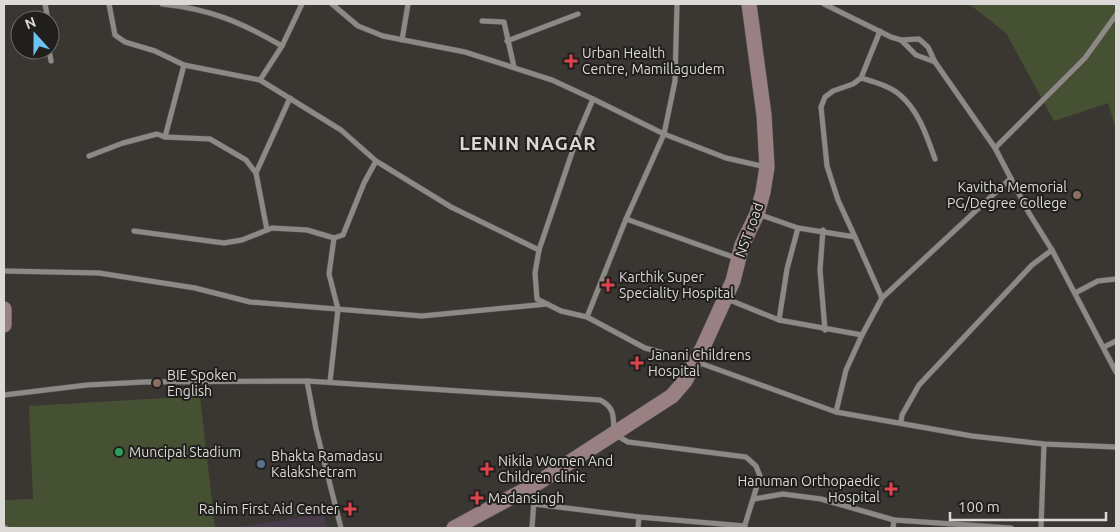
<svg xmlns="http://www.w3.org/2000/svg" width="1120" height="532" viewBox="0 0 1120 532" font-family="Ubuntu,sans-serif">
<style>
.commercial{fill:#473a49}
.green{fill:#455132}
.lines{fill:none;stroke-linecap:round;stroke-linejoin:round}
.street-casing{stroke:#555350;stroke-width:6}
.secondary-casing{stroke:#555350;stroke-width:16}
.street{stroke:#8d8a85;stroke-width:5}
.secondary{stroke:#998183;stroke-width:15}
.health-dot{fill:#e0444e;stroke:#201f1d;stroke-width:2}
.education-dot{fill:#8d6e63;stroke:#201f1d;stroke-width:2}
.leisure-dot{fill:#2e9e5b;stroke:#201f1d;stroke-width:2}
.service-dot{fill:#5c6f8a;stroke:#201f1d;stroke-width:2}
.labels{text-anchor:middle;dominant-baseline:central;stroke-width:4;stroke-linejoin:round;paint-order:stroke}
.poi-label{font-size:14px;fill:#dcdad8;stroke:#201f1d;text-anchor:start}
.street-label{font-size:14px;fill:#dcdad8;stroke:#201f1d}
.district-label{font-size:19px;font-weight:bold;letter-spacing:1px;fill:#dbd7d2;stroke:#201f1d}
</style>
<rect width="100%" height="100%" fill="#3a3733"/>
<polygon class="commercial" points="324,514 326,528 230,528"/>
<g class="green">
<polygon points="969,4 1116,4 1116,130 1108,103 1054,121 1006,33"/>
<polygon points="200,396 215,528 4,528 4,500 33,499 29,406"/>
</g>
<g class="lines">
<g class="street-casing">
<g id="street">
<polyline points="45,4 48,20"/>
<polyline points="109,4 115,35 125,42 155,51 184,65 260,80 341,130 376,161 451,207 539,250"/>
<path d="M162 4C210 9 241 22 282 46"/>
<polyline points="332,4 358,26 383,36 465,52 552,80 593,99 579,132 539,250 535,273 537,299 561,311 587,317 645,348 697,362 836,412 972,436 1044,444 1116,447"/>
<polyline points="824,4 891,37 901,40 919,39 928,47 935,62 995,148 1029,213 1052,250 1116,372"/>
<polyline points="482,21 504,22 514,67"/>
<polyline points="402,40 408,4"/>
<polyline points="901,40 916,55 935,62"/>
<polyline points="507,41 578,14"/>
<polyline points="49,50 51,61"/>
<path d="M861 78C874 82 890 86 900 95 919 111 927 137 935 159"/>
<polyline points="260,80 282,46 302,4"/>
<polyline points="593,99 664,134 726,158 766,167"/>
<polyline points="165,137 184,65"/>
<polyline points="995,148 1085,58 1116,15"/>
<polyline points="89,156 123,143 157,134 165,137 210,139 246,160 256,173"/>
<polyline points="758,214 798,228 855,237 882,298"/>
<polyline points="626,219 736,258"/>
<polyline points="267,230 256,173 290,98"/>
<polyline points="823,230 820,270 825,330"/>
<polyline points="134,231 224,243 242,240 272,228 307,230 334,238 343,235 364,183 376,161"/>
<polyline points="855,237 838,200 827,166 821,107 825,97 833,91 853,84 861,78 880,31"/>
<polyline points="4,271 99,273 195,288 250,302 422,316 547,304"/>
<polyline points="1075,293 1098,281 1116,279"/>
<polyline points="727,299 779,320 862,335"/>
<polyline points="587,317 626,219 664,134 675,81 677,4"/>
<polyline points="779,320 787,269 798,228"/>
<polyline points="1104,347 1116,341"/>
<polyline points="307,381 316,429 341,528"/>
<polyline points="330,382 338,309 329,274 334,238"/>
<path d="M4 395 87 385 144 382 307 381 600 400C616 408 613 418 614 434L628 442 746 457 756 466 760 476 744 528"/>
<polyline points="836,412 846,370 862,335 882,298 1010,179"/>
<polyline points="901,422 902,415 919,385 1032,265 1052,250"/>
<polyline points="754,499 783,494 821,499 894,520"/>
<polyline points="534,504 639,517 745,526"/>
<polyline points="4,527 6,528"/>
<polyline points="532,528 535,486"/>
<polyline points="638,528 639,517"/>
<polyline points="893,528 894,520 1011,528"/>
<polyline points="1041,528 1044,444"/>
</g>
</g>
<g class="secondary-casing">
<g id="secondary">
<polyline points="4,309 4,325"/>
<polyline points="454,528 536,484 672,396 685,381 703,347 733,281 742,245 757,214 763,192 767,167 764,115 749,4"/>
</g>
</g>
<use href="#street" class="street"/>
<use href="#secondary" class="secondary"/>
</g>
<g class="health-dot">
<path d="M568.5 53.5h5v5h5v5h-5v5h-5v-5h-5v-5h5z"/>
<path d="M605.5 277.5h5v5h5v5h-5v5h-5v-5h-5v-5h5z"/>
<path d="M634.5 355.5h5v5h5v5h-5v5h-5v-5h-5v-5h5z"/>
<path d="M484.5 461.5h5v5h5v5h-5v5h-5v-5h-5v-5h5z"/>
<path d="M888.5 481.5h5v5h5v5h-5v5h-5v-5h-5v-5h5z"/>
<path d="M474.5 490.5h5v5h5v5h-5v5h-5v-5h-5v-5h5z"/>
<path d="M347.5 501.5h5v5h5v5h-5v5h-5v-5h-5v-5h5z"/>
</g>
<g class="education-dot">
<circle cx="1077" cy="195" r="5"/>
<circle cx="157" cy="383" r="5"/>
</g>
<circle class="leisure-dot" cx="119" cy="452" r="5"/>
<circle class="service-dot" cx="261" cy="464" r="5"/>
<g class="labels">
<g class="poi-label">
<text x="582" y="53">Urban Health<tspan x="582" dy="16">Centre, Mamillagudem</tspan></text>
<text x="1067" y="187" text-anchor="end">Kavitha Memorial<tspan x="1067" dy="16">PG/Degree College</tspan></text>
<text x="619" y="277">Karthik Super<tspan x="619" dy="16">Speciality Hospital</tspan></text>
<text x="648" y="355">Janani Childrens<tspan x="648" dy="16">Hospital</tspan></text>
<text x="167" y="375">BIE Spoken<tspan x="167" dy="16">English</tspan></text>
<text x="129" y="452">Muncipal Stadium</text>
<text x="271" y="456">Bhakta Ramadasu<tspan x="271" dy="16">Kalakshetram</tspan></text>
<text x="498" y="461">Nikila Women And<tspan x="498" dy="16">Children clinic</tspan></text>
<text x="880" y="481" text-anchor="end">Hanuman Orthopaedic<tspan x="880" dy="16">Hospital</tspan></text>
<text x="488" y="498">Madansingh</text>
<text x="339" y="509" text-anchor="end">Rahim First Aid Center</text>
</g>
<g class="street-label">
<text transform="translate(749 230) rotate(-70)">NST road</text>
</g>
<g class="district-label">
<text x="528" y="143">LENIN NAGAR</text>
</g>
</g>
<rect width="1120" height="532" fill="none" stroke="#dcdad8" stroke-width="10"/>
<g transform="translate(35 35) rotate(339)"><circle r="24" fill="#201f1d" stroke="#6b6a68"/>
<path d="M0-4L9 19L0 12L-9 19Z" fill="#6ac3f1"/>
<text y="-8" font-size="14" font-weight="bold" text-anchor="middle" fill="#dcdad8">N</text>
</g>
<path d="M950 512v8h156v-8" fill="none" stroke="#dcdad8" stroke-width="2.5"/>
<text x="958" y="512" font-size="15" fill="#dcdad8" stroke="#201f1d" stroke-width="4" paint-order="stroke">100 m</text>
</svg>
